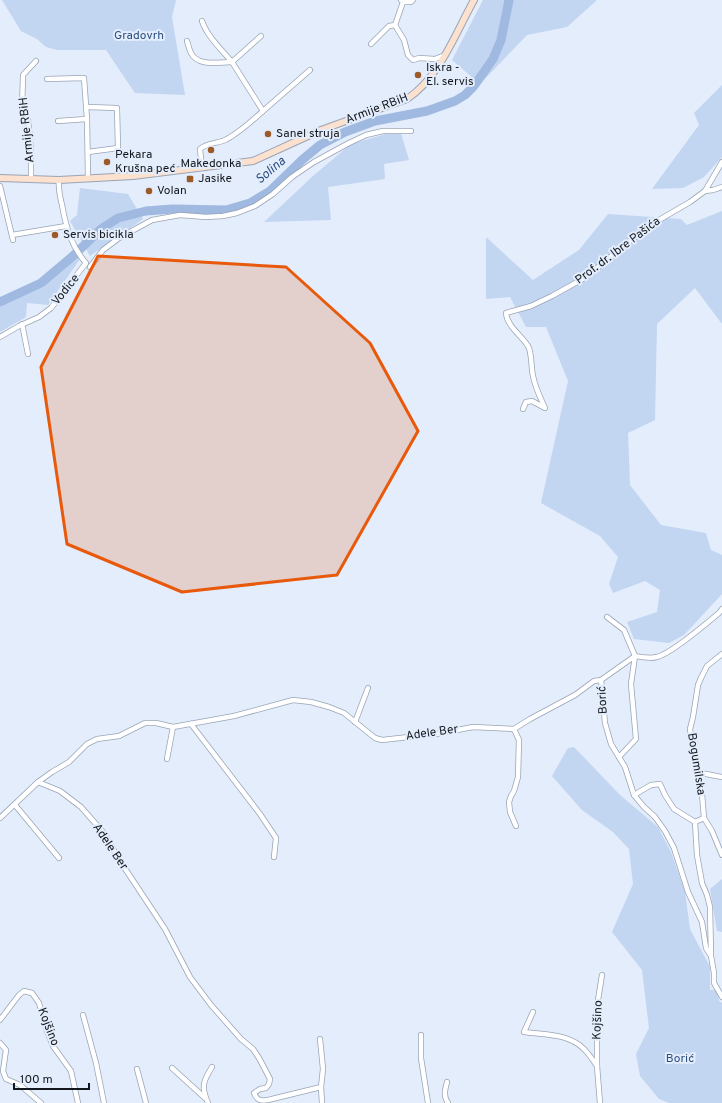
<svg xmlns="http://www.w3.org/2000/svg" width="722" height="1103" viewBox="0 0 722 1103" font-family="Overpass,sans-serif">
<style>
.green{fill:#c2d5f1}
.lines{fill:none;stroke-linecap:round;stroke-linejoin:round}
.river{stroke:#9fb9e0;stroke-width:9}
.street-casing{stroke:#99a4b6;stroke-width:6}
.secondary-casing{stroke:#99a4b6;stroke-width:8}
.street{stroke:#fff;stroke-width:4.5}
.secondary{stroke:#fce1ce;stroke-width:6}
.marked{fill:#e8590c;fill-opacity:0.2;stroke:#e8590c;stroke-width:3;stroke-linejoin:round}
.poi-dot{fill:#9d5a29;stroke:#e3edfc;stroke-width:1.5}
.labels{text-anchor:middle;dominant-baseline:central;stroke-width:4;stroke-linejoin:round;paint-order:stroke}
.park-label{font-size:12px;fill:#2d4f81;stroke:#e3edfc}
.poi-label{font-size:12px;fill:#14181e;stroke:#e3edfc;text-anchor:start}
.street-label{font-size:12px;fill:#14181e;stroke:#e3edfc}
.water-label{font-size:13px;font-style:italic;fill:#2e5083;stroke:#e3edfc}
</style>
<rect width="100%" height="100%" fill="#e3edfc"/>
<g class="green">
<polygon points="2,0 176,0 172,17 185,95 135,93 106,50 57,50 46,47 37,39 21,31"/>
<polygon points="483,0 597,0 567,27 527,35 480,84 452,60"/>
<polygon points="722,85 722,157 704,177 683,188 652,189 699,125 694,113"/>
<polygon points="400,130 409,160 384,164 385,179 328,187 331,220 264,222 313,176 351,144"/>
<polygon points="80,188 128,194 143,219 90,256 70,221 77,215"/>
<polygon points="722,211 722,324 695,288 657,324 655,420 628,433 630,485 661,525 706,533 711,550 722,555 722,594 684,635 669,643 634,639 627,622 657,612 660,590 645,581 613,593 609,584 618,557 600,536 541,503 568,381 546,327 526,327 510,297 486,299 486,237 533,280 579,250 608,214 681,219 687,225"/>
<polygon points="77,256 80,259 48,305 27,303 26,317 0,332 0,305 34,291"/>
<polygon points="574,747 620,795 658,827 671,852 685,892 690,929 710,967 710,990 717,990 719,1001 722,1003 722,1103 669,1103 659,1099 640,1076 636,1054 649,1028 642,970 612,932 633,884 629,849 613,832 582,810 552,776 568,748"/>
<polygon points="722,879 722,932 717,931 710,889"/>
</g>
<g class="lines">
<polyline class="river" points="0,302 41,283 73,256 101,229 118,218 146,211 172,209 226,210 250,203 270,191 302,160 320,145 345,132 375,121 427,111 455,101 465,95 474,86 493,59 501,40 509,0"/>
<g class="street-casing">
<g id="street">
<polyline points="401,0 403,2 395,25 404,40 408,55 413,60 419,58 435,59 445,55"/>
<polyline points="403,2 411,2 413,0"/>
<path d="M202 21C207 36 221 49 232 62"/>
<path d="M187 41C188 44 189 49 191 53 198 67 219 62 232 62"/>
<polyline points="371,44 389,26 395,25"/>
<polyline points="47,79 84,78 87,119 88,179"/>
<polyline points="87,107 117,108 118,148 88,152"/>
<polyline points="263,111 310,70"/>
<polyline points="58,121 87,119"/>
<path d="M202 168 200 149C208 142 219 144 227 139 240 132 252 121 263 111L232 62 261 36"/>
<polyline points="31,180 31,150 28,120 22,111 23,75 36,61"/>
<polyline points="0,186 13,240"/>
<polyline points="705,191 713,190 722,187"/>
<polyline points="12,235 66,226"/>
<polyline points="90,267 103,250 119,238 152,220 180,215 206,217 223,216 237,213 255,206 273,194 292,177 314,162 349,143 366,135 383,131 411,131"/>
<polyline points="22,324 28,354"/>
<path d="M0 337 19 326 39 317 51 308 86 263C71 246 66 227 62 205 60 197 58 189 59 180"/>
<path d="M523 409 526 402 532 401 545 408C540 397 535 387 533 376 531 368 532 352 528 346 521 335 507 326 506 313L531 306 552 296 586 277 647 227 690 202 705 191 722 162"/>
<polyline points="607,617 624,630 635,656 631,684 636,739 619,757"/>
<polyline points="722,654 707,666 701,678 698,685 693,717 690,729 695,764 698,773 702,794 704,818 712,831 722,855"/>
<polyline points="601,680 605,723 611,744 625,767 634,795 644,807 655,817 665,831 674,848 688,892 702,922 706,948 711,956 714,973 714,983 722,997"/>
<polyline points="355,722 368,688"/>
<polyline points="191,724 260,814 276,838 274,857"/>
<polyline points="514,729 519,740 518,777 514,791 511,796 509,802 510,812 516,826"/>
<polyline points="167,759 173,727"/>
<polyline points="698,773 706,774 722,777"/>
<path d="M38 782 60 791 81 807 103 832 122 864 165 929 190 977 211 1005 241 1039 253 1049 259 1058 270 1079 269 1084 266 1088 260 1089 254 1093C257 1101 261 1101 268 1100L321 1087 322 1103"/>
<polyline points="634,795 651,785 660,784 665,795 674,809 695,822"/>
<polyline points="15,805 59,858"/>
<path d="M0 818 38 782 52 772 69 762 87 744 97 739 119 736 145 723H156L173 727 234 716 293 700 311 702 329 707 344 713 375 738 382 740 436 734 473 727 514 729 530 719 575 695 594 681 601 680 635 656C641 657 650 659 657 657 671 654 706 624 719 613L722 609"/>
<polyline points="704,818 695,822 697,855 702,883 707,895 710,907 711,954"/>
<path d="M533 1012 524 1032C544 1035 568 1033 584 1049 589 1054 593 1060 597 1066"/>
<polyline points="83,1015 96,1063 104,1103"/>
<polyline points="0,1020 19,995 24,991 32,993 39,1003 47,1031 53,1046 71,1071 78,1103"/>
<polyline points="421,1035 421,1058 428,1103"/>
<polyline points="320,1039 323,1069 321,1087"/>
<polyline points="0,1043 6,1050 3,1071 6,1079 20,1085 41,1103"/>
<polyline points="172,1068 205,1098"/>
<polyline points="137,1069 146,1103"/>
<path d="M447 1082C445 1090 443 1096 448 1103"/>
<path d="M208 1103C201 1087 203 1081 212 1067"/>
<polyline points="600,1103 597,1066 597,1006 602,975"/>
</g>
</g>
<g class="secondary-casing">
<path id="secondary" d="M0 178 59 180 133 176 253 161 321 130 407 99C440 77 455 34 474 0"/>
</g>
<use href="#street" class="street"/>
<use href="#secondary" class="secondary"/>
</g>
<path class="marked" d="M98 256 286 267 370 343 418 431 337 575 182 592 67 544 41 367Z"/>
<g class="poi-dot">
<circle cx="418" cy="75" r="4"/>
<circle cx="268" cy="134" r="4"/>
<circle cx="211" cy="150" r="4"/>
<circle cx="107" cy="162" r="4"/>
<rect x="186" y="175" width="8" height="8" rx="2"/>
<circle cx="149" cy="191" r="4"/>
<circle cx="55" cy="235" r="4"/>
</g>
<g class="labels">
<g class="park-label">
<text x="139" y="36">Gradovrh</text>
<text x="680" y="1059">Borić</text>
</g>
<g class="poi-label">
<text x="426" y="68">Iskra -<tspan x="426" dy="14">El. servis</tspan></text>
<text x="276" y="134">Sanel struja</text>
<text x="115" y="155">Pekara<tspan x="115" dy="14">Krušna peć</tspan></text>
<text x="211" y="164" text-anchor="middle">Makedonka</text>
<text x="198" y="179">Jasike</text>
<text x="157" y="191">Volan</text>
<text x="63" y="235">Servis bicikla</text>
</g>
<g class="street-label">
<text transform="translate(377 109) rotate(-21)">Armije RBiH</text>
<text transform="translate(27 130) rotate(-96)">Armije RBiH</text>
<text transform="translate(618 251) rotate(-37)">Prof. dr. Ibre Pašića</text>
<text transform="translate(66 290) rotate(-51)">Vodice</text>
<text transform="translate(603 700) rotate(-93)">Borić</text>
<text transform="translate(432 733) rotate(-8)">Adele Ber</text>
<text transform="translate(696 764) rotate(81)">Bogumilska</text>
<text transform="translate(110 847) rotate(56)">Adele Ber</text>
<text transform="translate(598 1020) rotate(-88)">Kojšino</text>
<text transform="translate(48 1027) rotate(69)">Kojšino</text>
</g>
<g class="water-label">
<text transform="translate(271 171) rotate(-40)">Solina</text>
</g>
</g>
<path d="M14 1083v6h75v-6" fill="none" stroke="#14181e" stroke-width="2"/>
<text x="20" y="1083" font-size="12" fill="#14181e" stroke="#e3edfc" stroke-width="3" paint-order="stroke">100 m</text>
</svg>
